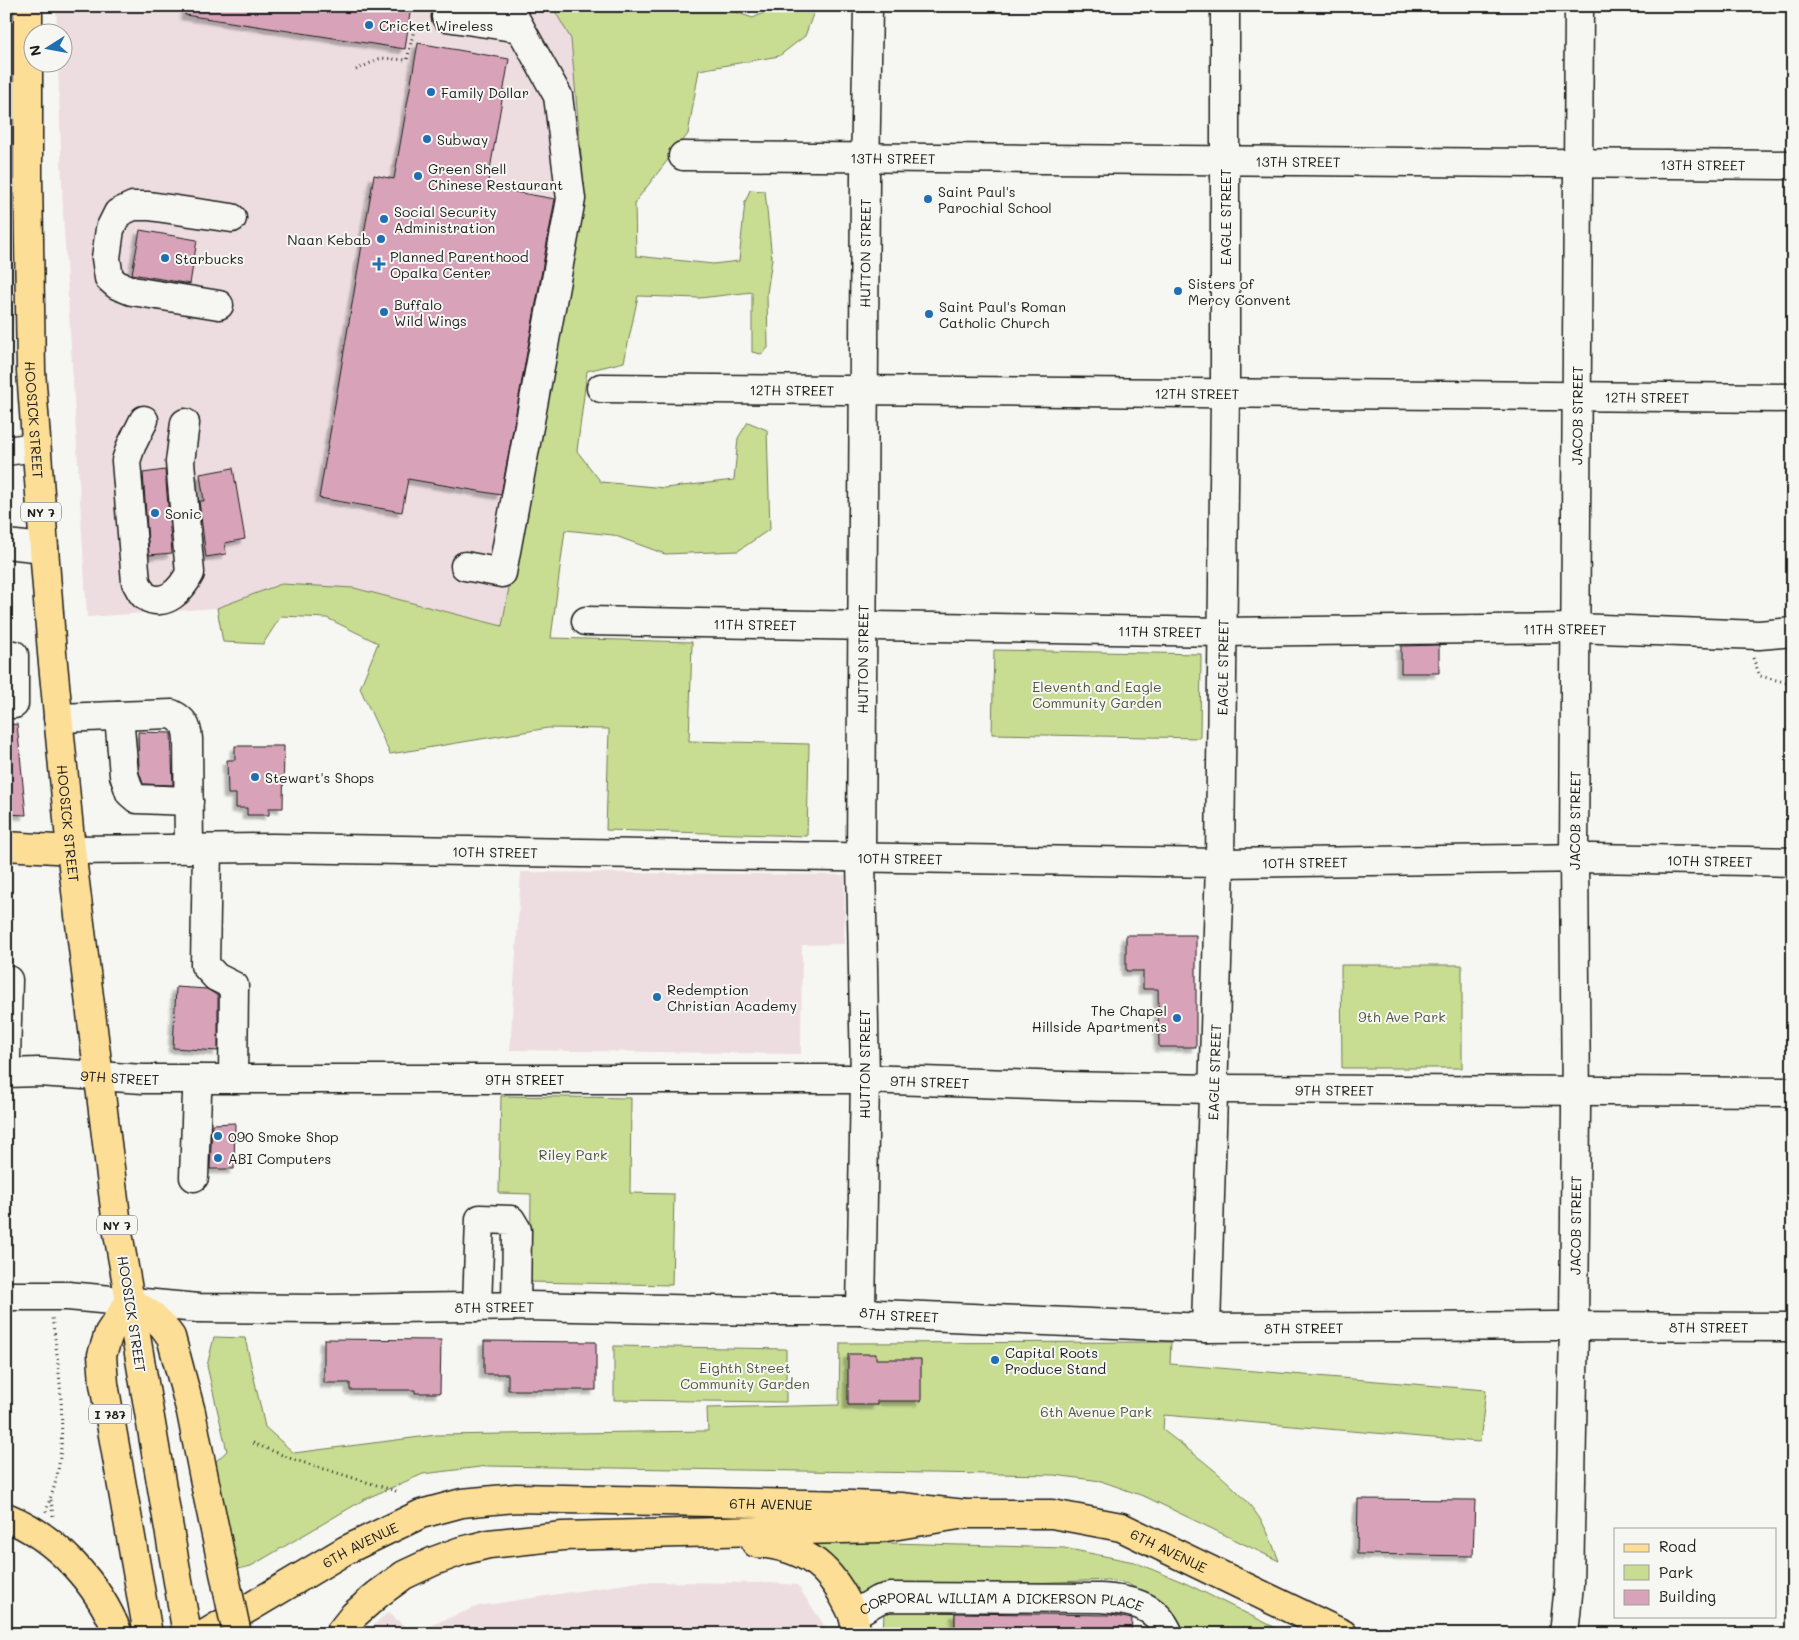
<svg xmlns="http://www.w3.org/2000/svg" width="1799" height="1640" viewBox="0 0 1799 1640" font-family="Mali,sans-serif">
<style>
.built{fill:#eddde1}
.green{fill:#c8dd92;stroke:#727c57}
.building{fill:#d8a3b9;stroke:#1c1c1c;filter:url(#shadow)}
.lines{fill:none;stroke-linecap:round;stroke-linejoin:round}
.minor-casing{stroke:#1c1c1c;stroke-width:31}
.major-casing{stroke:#1c1c1c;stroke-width:31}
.highway-casing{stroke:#1c1c1c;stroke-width:31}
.path{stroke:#1c1c1c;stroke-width:3;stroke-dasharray:1 4;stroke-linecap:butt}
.minor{stroke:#f6f6f2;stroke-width:28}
.major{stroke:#fcde96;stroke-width:28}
.highway{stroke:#fcde96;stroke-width:28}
.highway-bridge-casing{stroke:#1c1c1c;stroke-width:31;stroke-linecap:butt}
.highway-bridge{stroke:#fcde96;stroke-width:28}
.poi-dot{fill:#1f6fb2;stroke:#f6f6f2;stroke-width:2}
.labels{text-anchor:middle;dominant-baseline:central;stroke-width:4;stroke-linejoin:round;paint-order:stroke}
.shield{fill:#f6f6f2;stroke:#5d5d5c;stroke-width:1}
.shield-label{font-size:12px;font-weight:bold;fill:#1c1c1c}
.poi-label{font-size:14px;fill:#1c1c1c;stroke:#f6f6f2;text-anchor:start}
.street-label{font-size:14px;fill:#1c1c1c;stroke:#f6f6f2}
.park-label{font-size:14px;fill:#50563f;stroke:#f6f6f2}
</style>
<defs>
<filter id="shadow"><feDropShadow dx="-4.5" dy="4.5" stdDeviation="1" flood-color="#0004"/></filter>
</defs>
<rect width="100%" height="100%" fill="#f6f6f2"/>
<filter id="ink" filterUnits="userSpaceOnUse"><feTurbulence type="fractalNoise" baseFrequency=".02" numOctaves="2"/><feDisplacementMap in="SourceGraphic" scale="10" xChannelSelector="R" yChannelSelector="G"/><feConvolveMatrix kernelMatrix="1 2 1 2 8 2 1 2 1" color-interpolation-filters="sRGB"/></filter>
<g filter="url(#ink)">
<g class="built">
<polygon points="56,6 552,6 571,39 583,178 502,626 354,588 281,584 217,608 87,617 63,213 58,63 62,62 62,32 57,32"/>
<polygon points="521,872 845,875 844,944 802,945 801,1054 510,1050"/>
<polygon points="639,1582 771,1583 797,1585 830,1634 419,1634 436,1623 479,1606"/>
<polygon points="388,1612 414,1634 364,1634"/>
</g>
<g class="green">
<polygon points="552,6 717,6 753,18 778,6 816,6 805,36 779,56 699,70 688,134 635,202 636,256 713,264 739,261 745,202 750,190 765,191 772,259 767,293 768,348 761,354 752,352 752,292 700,298 638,296 624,362 587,371 577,451 601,482 665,488 734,480 738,438 748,422 767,430 770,529 738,551 665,554 613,535 565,530 551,638 692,642 689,741 809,744 807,836 606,830 609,729 548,728 390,754 360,688 378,643 327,618 281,616 263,644 223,642 217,608 281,584 354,588 502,626 583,178 571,39"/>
<polygon points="994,650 1201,654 1200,738 992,734"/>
<polygon points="1341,965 1462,965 1462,1068 1342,1068"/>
<polygon points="501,1096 631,1098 630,1193 674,1194 672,1285 530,1282 531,1194 499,1193"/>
<path d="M214 1337 245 1338 265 1427 294 1453 436 1435 708 1431 707 1408 839 1405 840 1343 1171 1342 1170 1364 1486 1390 1480 1442 1164 1415 1163 1430C1196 1456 1240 1486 1262 1522 1269 1534 1274 1548 1279 1561L1146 1497 1101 1481 1054 1475 488 1466 423 1474 365 1499 251 1566 238 1569 212 1554 196 1480 227 1451 207 1366Z"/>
<polygon points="614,1346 786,1349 786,1402 614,1400"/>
<polygon points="822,1541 1064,1548 1134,1562 1185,1583 1288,1634 1178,1634 1154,1598 1128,1584 1108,1580 877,1589 863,1596 856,1596 817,1546"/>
<polygon points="884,1611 955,1612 955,1634 883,1634"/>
</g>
<g class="building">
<polygon points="186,6 411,6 405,49 185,15"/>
<polygon points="418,43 509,59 487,187 555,199 501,495 408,479 402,512 319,498 374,175 394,179"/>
<polygon points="140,230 197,240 190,284 132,274"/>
<polygon points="233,468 245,539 225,543 226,554 206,557 199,501 204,501 200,474"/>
<polygon points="165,470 172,553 149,555 143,473"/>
<polygon points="1439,645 1439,673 1401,673 1401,646"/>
<polygon points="17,724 26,815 6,814 6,725"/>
<polygon points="138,732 171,733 173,785 143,784 139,772"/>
<polygon points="235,746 284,746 283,808 269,808 269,815 247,815 247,808 236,808 236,794 228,794 227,760 235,760"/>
<polygon points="1126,935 1196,935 1196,1047 1159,1047 1158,989 1143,989 1143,971 1126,971"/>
<polygon points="176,987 207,989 218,996 218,1051 173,1048"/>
<polygon points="235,1123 234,1169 210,1169 212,1124"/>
<polygon points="324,1339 441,1340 440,1393 415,1393 415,1390 350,1390 350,1383 324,1383"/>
<polygon points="484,1341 596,1342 596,1390 508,1390 508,1374 484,1374"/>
<polygon points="848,1354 876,1354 876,1359 921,1359 921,1401 877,1401 877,1405 848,1405"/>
<polygon points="1358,1499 1475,1500 1473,1556 1357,1554"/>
<polygon points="955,1613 1111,1615 1132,1619 1131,1634 955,1634"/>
</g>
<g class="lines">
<g class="minor-casing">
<g id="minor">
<polyline points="448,6 446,17 520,28"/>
<path id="s1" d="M683 156 1793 165"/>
<polyline points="219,305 132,291 117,285 109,278 106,258 110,229 118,213 133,206 149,206 232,218"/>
<path id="s2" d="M601 388 1793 398"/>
<path d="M144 420 131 446 126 461 136 582C139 587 141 593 145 596 165 609 182 589 190 573L180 462 185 423"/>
<polyline points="6,451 36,447"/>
<polyline points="6,544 44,548"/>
<polyline points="465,566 502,573 571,199 558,96 508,6"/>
<path id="s3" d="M586 621 1222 632 1575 628 1759 635 1793 632"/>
<polyline points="14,655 14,704"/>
<polyline points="119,716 124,775 130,793 137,799 189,801"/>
<path d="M58 718 172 714C184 720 187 726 188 739L189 849"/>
<polyline points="207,849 205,965 216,977 234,986 233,1079"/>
<path id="s4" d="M71 850 272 848 1220 863 1592 858 1793 862"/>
<polyline points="6,980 8,980 6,1059"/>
<path id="s5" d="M6 1073 39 1072 143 1079H865L1063 1086 1213 1089 1793 1092"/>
<polyline points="194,1177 197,1094 199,1079"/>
<path id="s6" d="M6 1296H68L198 1308 327 1309 526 1306 761 1311H861L879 1314 1206 1328 1555 1326 1793 1327"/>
<polyline points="477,1307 480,1219 511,1220 517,1230 516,1306"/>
<path id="s7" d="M861 1311 865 1079 861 858 865 176 868 6"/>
<path id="s8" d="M1206 1328 1220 863 1225 393V6"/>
<path id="s9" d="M853 1615 878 1600 890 1597 1100 1598C1128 1600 1156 1603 1169 1634"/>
<path id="s10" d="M1564 1634 1569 1585 1574 1326 1576 1108 1574 858 1579 6"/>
</g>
</g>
<g class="major-casing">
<g id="major">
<polyline points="6,846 71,850"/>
<polyline points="130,1301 187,1634"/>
<polyline points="853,1615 857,1634"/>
<path id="s11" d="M205 1634 346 1550 421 1514 462 1503 516 1498 852 1505 901 1507 965 1514H1052L1121 1527 1343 1634"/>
</g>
</g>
<g class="highway-casing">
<g id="highway">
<path id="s12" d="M28 6V177L31 371 44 548 52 653 71 850 118 1233 130 1301"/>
<polyline points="130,1301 109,1333 102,1355 104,1384 148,1634"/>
<polyline points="130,1301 153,1316 163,1326 171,1337 191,1412 206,1488"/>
<path d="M756 1543C808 1547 832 1568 853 1615"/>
<polyline points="339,1634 354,1615 378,1594 404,1575 434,1561 461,1551 489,1544 563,1536 880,1528 965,1514"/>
</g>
</g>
<g class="path">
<polyline points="356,70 381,58 407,60 414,30 425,25"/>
<polyline points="1753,658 1760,676 1793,684"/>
<polyline points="253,1443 292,1459 399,1492"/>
<polyline points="51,1500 53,1516"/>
<path d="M46 1512C49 1500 55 1488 57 1475 67 1430 59 1364 52 1318"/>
</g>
<use href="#minor" class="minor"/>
<use href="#major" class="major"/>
<use href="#highway" class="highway"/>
<g class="highway-bridge-casing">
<g id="highway-bridge">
<polyline points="206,1488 237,1634"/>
<path d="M6 1517C56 1537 99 1584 118 1634"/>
</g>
</g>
<use href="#highway-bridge" class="highway-bridge"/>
</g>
</g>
<g class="poi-dot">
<circle cx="369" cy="25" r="5"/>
<circle cx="431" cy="92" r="5"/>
<circle cx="427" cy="139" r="5"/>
<circle cx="418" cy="176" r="5"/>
<circle cx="928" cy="199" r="5"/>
<circle cx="384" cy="219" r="5"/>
<circle cx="381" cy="239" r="5"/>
<circle cx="165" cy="258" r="5"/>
<path d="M376.5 256.5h5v5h5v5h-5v5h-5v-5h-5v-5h5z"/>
<circle cx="1178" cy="291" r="5"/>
<circle cx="384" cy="312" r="5"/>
<circle cx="929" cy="314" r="5"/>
<circle cx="155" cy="513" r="5"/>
<circle cx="255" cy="777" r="5"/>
<circle cx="657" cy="997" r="5"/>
<circle cx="1177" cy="1018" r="5"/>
<circle cx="218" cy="1136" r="5"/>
<circle cx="218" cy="1158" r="5"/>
<circle cx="995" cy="1360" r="5"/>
</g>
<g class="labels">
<g class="shield">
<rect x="21" y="502.5" width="40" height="19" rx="4"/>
<rect x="97" y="1215.5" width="40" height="19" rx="4"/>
<rect x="89" y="1404.5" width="42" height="19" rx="4"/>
</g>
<g class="shield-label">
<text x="41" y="512">NY 7</text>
<text x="117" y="1225">NY 7</text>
<text x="110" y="1414">I 787</text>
</g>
<g class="poi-label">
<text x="379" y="25">Cricket Wireless</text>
<text x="441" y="92">Family Dollar</text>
<text x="437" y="139">Subway</text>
<text x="428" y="168">Green Shell<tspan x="428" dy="16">Chinese Restaurant</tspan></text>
<text x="938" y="191">Saint Paul's<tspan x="938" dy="16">Parochial School</tspan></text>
<text x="394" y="211">Social Security<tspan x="394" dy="16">Administration</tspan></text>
<text x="371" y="239" text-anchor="end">Naan Kebab</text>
<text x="390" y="256">Planned Parenthood<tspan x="390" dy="16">Opalka Center</tspan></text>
<text x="175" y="258">Starbucks</text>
<text x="1188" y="283">Sisters of<tspan x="1188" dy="16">Mercy Convent</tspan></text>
<text x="394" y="304">Buffalo<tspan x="394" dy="16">Wild Wings</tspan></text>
<text x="939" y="306">Saint Paul's Roman<tspan x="939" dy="16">Catholic Church</tspan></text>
<text x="165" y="513">Sonic</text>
<text x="265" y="777">Stewart's Shops</text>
<text x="667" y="989">Redemption<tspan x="667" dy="16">Christian Academy</tspan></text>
<text x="1167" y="1010" text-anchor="end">The Chapel<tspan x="1167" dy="16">Hillside Apartments</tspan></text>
<text x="228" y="1136">090 Smoke Shop</text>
<text x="228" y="1158">ABI Computers</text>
<text x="1005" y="1352">Capital Roots<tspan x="1005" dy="16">Produce Stand</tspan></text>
</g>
<g class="street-label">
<text stroke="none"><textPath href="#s1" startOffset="210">13TH STREET</textPath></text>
<text stroke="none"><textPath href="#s1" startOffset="615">13TH STREET</textPath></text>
<text stroke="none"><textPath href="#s1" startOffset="1020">13TH STREET</textPath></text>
<text transform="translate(1225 217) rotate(-90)">EAGLE STREET</text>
<text stroke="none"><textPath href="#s7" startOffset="1058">HUTTON STREET</textPath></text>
<text stroke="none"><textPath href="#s2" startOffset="191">12TH STREET</textPath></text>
<text stroke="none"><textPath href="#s2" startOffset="596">12TH STREET</textPath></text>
<text stroke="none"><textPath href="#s2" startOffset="1046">12TH STREET</textPath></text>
<text stroke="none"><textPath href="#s10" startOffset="1219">JACOB STREET</textPath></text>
<text stroke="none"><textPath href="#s12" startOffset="414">HOOSICK STREET</textPath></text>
<text stroke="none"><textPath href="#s3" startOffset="169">11TH STREET</textPath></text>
<text stroke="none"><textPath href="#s3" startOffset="979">11TH STREET</textPath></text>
<text stroke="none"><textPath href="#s3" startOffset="574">11TH STREET</textPath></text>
<text stroke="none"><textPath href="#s7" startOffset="652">HUTTON STREET</textPath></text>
<text stroke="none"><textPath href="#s8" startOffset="661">EAGLE STREET</textPath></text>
<text stroke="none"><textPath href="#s10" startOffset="814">JACOB STREET</textPath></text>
<text stroke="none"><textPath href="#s12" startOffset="819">HOOSICK STREET</textPath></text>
<text stroke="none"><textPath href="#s4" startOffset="424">10TH STREET</textPath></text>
<text stroke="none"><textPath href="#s4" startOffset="829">10TH STREET</textPath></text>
<text stroke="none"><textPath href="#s4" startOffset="1639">10TH STREET</textPath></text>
<text stroke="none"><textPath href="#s4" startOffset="1234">10TH STREET</textPath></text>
<text transform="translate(864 1064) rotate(-90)">HUTTON STREET</text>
<text stroke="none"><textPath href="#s8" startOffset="256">EAGLE STREET</textPath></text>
<text stroke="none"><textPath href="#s5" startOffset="114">9TH STREET</textPath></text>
<text stroke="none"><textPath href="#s5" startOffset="519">9TH STREET</textPath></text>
<text stroke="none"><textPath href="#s5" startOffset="924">9TH STREET</textPath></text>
<text stroke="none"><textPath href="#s5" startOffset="1329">9TH STREET</textPath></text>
<text stroke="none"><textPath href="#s10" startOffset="409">JACOB STREET</textPath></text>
<text stroke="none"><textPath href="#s6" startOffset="489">8TH STREET</textPath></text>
<text transform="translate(132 1314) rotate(81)">HOOSICK STREET</text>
<text stroke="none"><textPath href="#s6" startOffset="894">8TH STREET</textPath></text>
<text stroke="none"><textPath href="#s6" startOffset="1704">8TH STREET</textPath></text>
<text stroke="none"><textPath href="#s6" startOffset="1299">8TH STREET</textPath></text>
<text stroke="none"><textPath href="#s11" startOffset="599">6TH AVENUE</textPath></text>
<text stroke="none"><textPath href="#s11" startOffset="179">6TH AVENUE</textPath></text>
<text stroke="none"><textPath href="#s11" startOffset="1004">6TH AVENUE</textPath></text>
<text stroke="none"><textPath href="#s9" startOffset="152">CORPORAL WILLIAM A DICKERSON PLACE</textPath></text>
</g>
<g class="park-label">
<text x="1097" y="686">Eleventh and Eagle<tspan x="1097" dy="16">Community Garden</tspan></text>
<text x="1402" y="1016">9th Ave Park</text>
<text x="573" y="1154">Riley Park</text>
<text x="745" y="1367">Eighth Street<tspan x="745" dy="16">Community Garden</tspan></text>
<text x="1096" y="1411">6th Avenue Park</text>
</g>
</g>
<rect width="1799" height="1640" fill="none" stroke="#f6f6f2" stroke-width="25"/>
<rect x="12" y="12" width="1774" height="1615" fill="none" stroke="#1c1c1c" stroke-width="2" filter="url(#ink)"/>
<rect x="1614" y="1528" width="162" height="90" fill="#f6f6f2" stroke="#9f9f9c"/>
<rect x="1624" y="1544" width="25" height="8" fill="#fcde96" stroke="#9f9f9c"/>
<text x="1659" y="1552" font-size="15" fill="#1c1c1c">Road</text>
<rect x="1624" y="1565" width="25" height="15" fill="#c8dd92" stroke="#9f9f9c"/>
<text x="1659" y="1578" font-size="15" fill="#1c1c1c">Park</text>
<rect x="1624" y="1590" width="25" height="15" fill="#d8a3b9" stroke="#9f9f9c"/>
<text x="1659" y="1602" font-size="15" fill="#1c1c1c">Building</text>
<g transform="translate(48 48) rotate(259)"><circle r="24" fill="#f6f6f2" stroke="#9f9f9c"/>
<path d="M0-4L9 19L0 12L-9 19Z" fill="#1f6fb2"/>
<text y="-8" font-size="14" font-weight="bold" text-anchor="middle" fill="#1c1c1c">N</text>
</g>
</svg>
